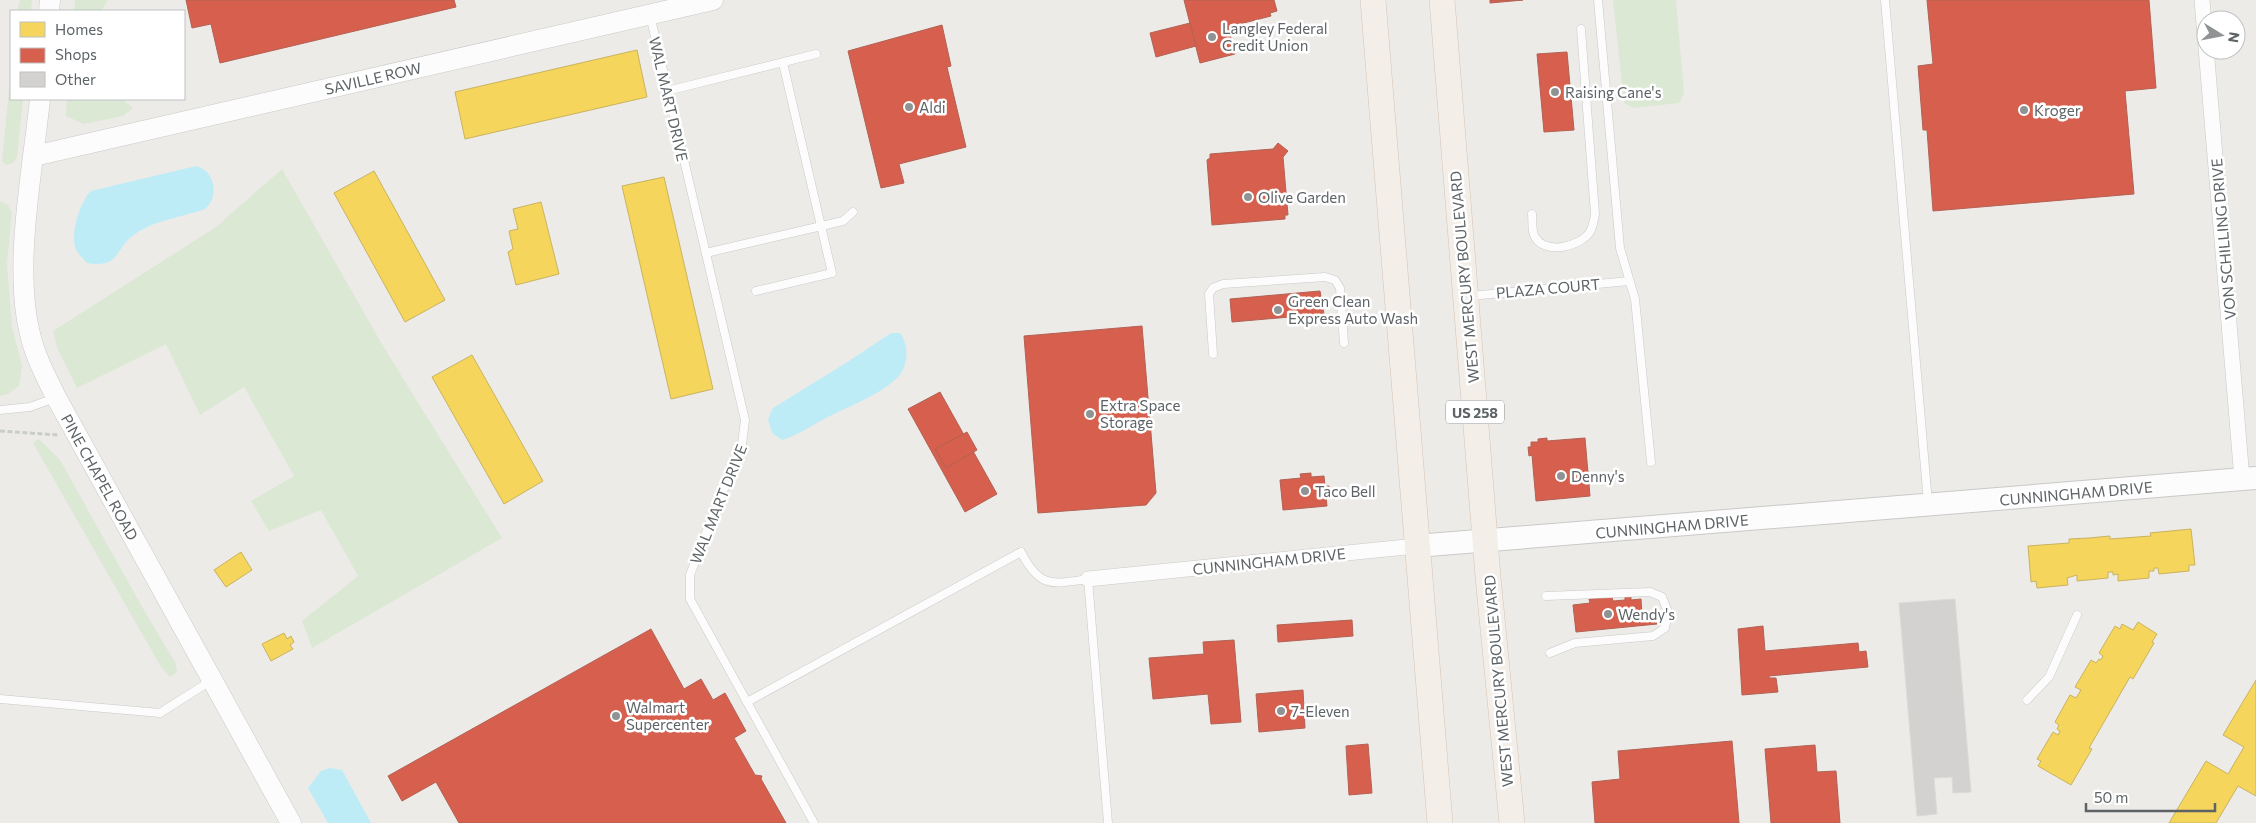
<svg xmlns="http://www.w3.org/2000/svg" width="2256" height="823" viewBox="0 0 2256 823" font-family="Commissioner,sans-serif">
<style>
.green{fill:#dbe8d4}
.water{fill:#bdecf6}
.homes{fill:#f6d55c;stroke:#c8b35f}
.shops{fill:#d6604d;stroke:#b26154}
.building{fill:#d4d2d1;stroke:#dcdad7}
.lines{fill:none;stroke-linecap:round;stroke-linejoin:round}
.service-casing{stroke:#c9c9c8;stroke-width:9}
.minor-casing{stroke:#c9c9c8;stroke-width:16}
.tertiary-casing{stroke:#c9c9c8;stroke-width:21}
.secondary-casing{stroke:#c9c9c8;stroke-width:24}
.primary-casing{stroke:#d4c4b6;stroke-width:26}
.path{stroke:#c8cdc9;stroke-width:3;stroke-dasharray:5 2.5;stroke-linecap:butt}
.service{stroke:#fcfcfc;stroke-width:8}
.minor{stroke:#fcfcfc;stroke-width:15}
.tertiary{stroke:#fcfcfc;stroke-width:20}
.secondary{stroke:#fcfcfc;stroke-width:22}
.primary{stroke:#f3eee8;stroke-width:25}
.poi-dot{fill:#8f9394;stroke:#fff;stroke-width:2}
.labels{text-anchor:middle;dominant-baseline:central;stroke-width:5;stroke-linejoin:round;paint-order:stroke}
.shield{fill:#fff;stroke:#8e9294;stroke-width:1}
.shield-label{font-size:14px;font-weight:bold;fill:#5d6366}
.poi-label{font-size:15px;fill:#5d6366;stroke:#fff;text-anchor:start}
.street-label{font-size:15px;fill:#5d6366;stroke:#fff}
</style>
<rect width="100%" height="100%" fill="#edebe8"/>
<g class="green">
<polygon points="20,0 32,0 31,11 17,11"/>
<polygon points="75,0 108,0 101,11 74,11"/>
<polygon points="1613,0 1676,0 1684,93 1679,103 1633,108 1624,103"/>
<polygon points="11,70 11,99 23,99 17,157 13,163 6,165 2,161"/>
<polygon points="67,99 122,99 133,108 123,116 84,124 66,116"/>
<polygon points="282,169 383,346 502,538 312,648 302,621 358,576 321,510 269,531 251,501 294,476 244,387 200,415 166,344 77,388 57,348 53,331 216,227"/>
<polygon points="0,201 8,205 12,213 7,264 12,327 22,366 19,386 8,394 0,396"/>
<polygon points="39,439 60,460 141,605 176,664 177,672 170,677 161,667 33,443"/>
</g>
<g class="water">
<path d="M196 166C215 171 220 196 205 209 183 217 155 220 135 234 114 248 121 269 87 263 82 258 77 253 75 247 71 231 80 202 91 191Z"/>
<path d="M891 333H900C909 345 909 367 897 378 878 396 849 406 826 418 811 426 798 435 782 440L772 433 768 419 773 408 849 361Z"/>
<polygon points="330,768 342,770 371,823 328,823 308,788 321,771"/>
</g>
<g class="homes">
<polygon points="637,50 647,97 465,139 455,92"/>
<polygon points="374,171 445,300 405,322 334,193"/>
<polygon points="664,177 713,389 671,399 622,186"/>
<polygon points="541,202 559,274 516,285 508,252 513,249 509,231 518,229 513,209"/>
<polygon points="472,355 543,481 504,504 432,377"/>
<polygon points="2191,529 2195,565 2189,565 2189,571 2159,574 2158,568 2154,568 2154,571 2149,571 2149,578 2118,581 2118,574 2113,575 2113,572 2108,572 2108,578 2077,581 2077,575 2067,578 2068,585 2037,588 2036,581 2031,582 2028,546 2069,543 2069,539 2089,538 2110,536 2110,539 2151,536 2150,533"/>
<polygon points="241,552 252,570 226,587 214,570"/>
<polygon points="2138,622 2157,634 2152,642 2154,643 2133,679 2130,677 2089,748 2092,749 2071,785 2038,766 2041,761 2037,759 2053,732 2058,735 2060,731 2057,729 2059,725 2055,722 2070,695 2076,698 2081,690 2075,687 2091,660 2096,663 2099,659 2101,660 2103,656 2099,653 2115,626 2120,629 2122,624 2133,630"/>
<polygon points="284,633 287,639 291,636 294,642 290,645 293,649 271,661 262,644"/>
<polygon points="2256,680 2256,796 2238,786 2216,823 2169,823 2206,761 2228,774 2244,747 2223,735"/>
</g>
<g class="shops">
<polygon points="186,0 454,0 456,7 220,63 211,24 192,28"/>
<polygon points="1184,0 1274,0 1277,11 1270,13 1271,16 1228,27 1235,54 1200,63"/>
<polygon points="1490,0 1523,0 1490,3"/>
<polygon points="1927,0 2149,0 2156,88 2125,91 2134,194 1933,211 1927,130 1923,130 1918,66 1933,64"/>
<polygon points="1190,23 1196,46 1156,57 1150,33"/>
<polygon points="942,25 951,66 947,67 966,147 899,164 904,183 881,188 848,51"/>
<polygon points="1567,52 1574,130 1544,132 1537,54"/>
<polygon points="1278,143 1288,151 1283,157 1288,215 1285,215 1285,219 1212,225 1207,160 1210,158 1210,154 1273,149"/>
<polygon points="1320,291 1324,314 1232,322 1230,299"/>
<polygon points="1142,326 1156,493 1146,505 1038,513 1024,336"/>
<polygon points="940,392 997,494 965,512 908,409"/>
<polygon points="967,432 977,450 946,468 935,449"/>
<polygon points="1547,438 1547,441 1585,438 1590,496 1536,501 1532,455 1529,456 1528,447 1531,447 1531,442 1538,442 1538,439"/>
<polygon points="1311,473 1311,477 1324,476 1325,486 1329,486 1330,496 1326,496 1327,506 1283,510 1280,480 1301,478 1300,474"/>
<polygon points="1625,596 1631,596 1631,600 1641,599 1642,615 1657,614 1657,624 1576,632 1573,605 1590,603 1589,599 1612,597 1613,601 1625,600"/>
<polygon points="1352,620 1353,636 1278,642 1277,625"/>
<polygon points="1763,626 1765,651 1858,643 1859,652 1866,651 1868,667 1769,676 1769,678 1776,678 1778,692 1742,695 1738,629"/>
<polygon points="651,629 684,689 701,679 713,700 725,693 746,731 734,738 755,775 762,776 761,779 786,823 459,823 436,782 402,801 388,776"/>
<polygon points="1234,640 1241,722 1211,724 1208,694 1153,699 1149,658 1204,654 1203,642"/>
<polygon points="1303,690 1305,728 1259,732 1256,694"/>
<polygon points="1732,741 1739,823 1595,823 1592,782 1620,779 1618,751"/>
<polygon points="1368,744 1372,793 1349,795 1346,746"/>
<polygon points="1815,745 1817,772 1836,771 1840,823 1771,823 1765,749"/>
</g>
<polygon class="building" points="1955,599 1971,792 1953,793 1952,777 1934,778 1937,814 1917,816 1899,603"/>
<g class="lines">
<g class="service-casing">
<g id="service">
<polyline points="1598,0 1620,248 1635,299 1651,462"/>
<polyline points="1885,0 1928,503"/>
<polyline points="650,15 745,420 741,452 717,504 690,575 690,599 814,823"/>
<polyline points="667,91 816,54"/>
<path d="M1532 214C1533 221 1531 231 1535 237 1545 255 1580 247 1590 232 1593 227 1594 220 1595 214L1581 29"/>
<polyline points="706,253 843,221 853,212"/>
<polyline points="756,291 832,273 783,63"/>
<polyline points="1470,296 1629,281"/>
<polyline points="1213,354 1209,294 1213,288 1223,284 1325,277 1335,280 1340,288 1344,343"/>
<polyline points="0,410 30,407 55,398"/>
<polyline points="1546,596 1650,592 1662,597 1668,612 1665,628 1653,636 1575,643 1550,653"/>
<polyline points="0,699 160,713 212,680"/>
<polyline points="2027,700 2049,677 2077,615"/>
<path d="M747 702 1021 552C1040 589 1052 584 1088 579L1108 823"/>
</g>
</g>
<g class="minor-casing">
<g id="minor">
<polyline points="2202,0 2242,479"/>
<polyline points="1088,579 1416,546"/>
</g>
</g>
<g class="tertiary-casing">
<g id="tertiary">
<polyline points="49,11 50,0"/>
<path d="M40 99C33 168 13 267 30 334 35 356 46 377 56 397L291 823"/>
<polyline points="34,156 713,0"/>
</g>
</g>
<g class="secondary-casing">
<polyline id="secondary" points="1416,546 2256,478"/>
</g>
<g class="primary-casing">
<g id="primary">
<polyline points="1373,0 1440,823"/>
<polyline points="1442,0 1488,577 1512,823"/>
</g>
</g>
<polyline class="path" points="0,431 58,435"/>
<use href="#service" class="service"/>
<use href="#minor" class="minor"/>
<use href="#tertiary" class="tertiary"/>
<use href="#secondary" class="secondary"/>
<use href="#primary" class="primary"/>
</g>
<g class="poi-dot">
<circle cx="1212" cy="37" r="5"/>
<circle cx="1555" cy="92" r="5"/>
<circle cx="909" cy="107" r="5"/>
<circle cx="2024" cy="110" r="5"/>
<circle cx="1248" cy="197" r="5"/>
<circle cx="1278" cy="310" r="5"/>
<circle cx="1090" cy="414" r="5"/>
<circle cx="1561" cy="476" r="5"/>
<circle cx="1305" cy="491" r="5"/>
<circle cx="1608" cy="614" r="5"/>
<circle cx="1281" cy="711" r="5"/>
<circle cx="616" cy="716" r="5"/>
</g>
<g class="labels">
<rect class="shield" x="1446" y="400.5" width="58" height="23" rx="4"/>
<g class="shield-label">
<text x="1475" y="412">US 258</text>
</g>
<g class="poi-label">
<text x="1222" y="28">Langley Federal<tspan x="1222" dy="17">Credit Union</tspan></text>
<text x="1565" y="92">Raising Cane's</text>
<text x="919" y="107">Aldi</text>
<text x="2034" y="110">Kroger</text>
<text x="1258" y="197">Olive Garden</text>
<text x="1288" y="301">Green Clean<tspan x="1288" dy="17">Express Auto Wash</tspan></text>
<text x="1100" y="405">Extra Space<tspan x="1100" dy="17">Storage</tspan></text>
<text x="1571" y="476">Denny's</text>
<text x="1315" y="491">Taco Bell</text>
<text x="1618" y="614">Wendy's</text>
<text x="626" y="707">Walmart<tspan x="626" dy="17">Supercenter</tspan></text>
<text x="1291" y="711">7-Eleven</text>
</g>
<g class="street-label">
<text transform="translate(373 78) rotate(-13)">SAVILLE ROW</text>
<text transform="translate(669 99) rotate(77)">WAL MART DRIVE</text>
<text transform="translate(2223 239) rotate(-95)">VON SCHILLING DRIVE</text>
<text transform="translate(1464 277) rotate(-95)">WEST MERCURY BOULEVARD</text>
<text transform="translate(1548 288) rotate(-5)">PLAZA COURT</text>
<text transform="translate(100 477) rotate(61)">PINE CHAPEL ROAD</text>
<text transform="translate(2076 493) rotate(-5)">CUNNINGHAM DRIVE</text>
<text transform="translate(718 504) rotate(-68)">WAL MART DRIVE</text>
<text transform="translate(1672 526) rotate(-5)">CUNNINGHAM DRIVE</text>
<text transform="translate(1269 561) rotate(-6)">CUNNINGHAM DRIVE</text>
<text transform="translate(1498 681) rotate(-95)">WEST MERCURY BOULEVARD</text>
</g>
</g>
<rect x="10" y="10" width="175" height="90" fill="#ffffff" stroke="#bec1c2"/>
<rect x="20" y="22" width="25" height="15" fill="#f6d55c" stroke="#bec1c2"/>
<text x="55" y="35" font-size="15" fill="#5d6366">Homes</text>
<rect x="20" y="48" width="25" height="15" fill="#d6604d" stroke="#bec1c2"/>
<text x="55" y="60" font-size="15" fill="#5d6366">Shops</text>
<rect x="20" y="72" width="25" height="15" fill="#d4d2d1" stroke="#bec1c2"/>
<text x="55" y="85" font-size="15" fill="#5d6366">Other</text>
<g transform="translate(2221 35) rotate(100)"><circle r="24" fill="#ffffff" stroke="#bec1c2"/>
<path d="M0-4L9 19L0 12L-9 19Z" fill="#8f9394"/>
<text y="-8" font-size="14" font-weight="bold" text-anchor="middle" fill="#5d6366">N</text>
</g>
<path d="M2086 803v8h129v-8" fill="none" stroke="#5d6366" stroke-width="2.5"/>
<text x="2094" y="803" font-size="15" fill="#5d6366" stroke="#ffffff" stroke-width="4" paint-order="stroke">50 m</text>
</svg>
